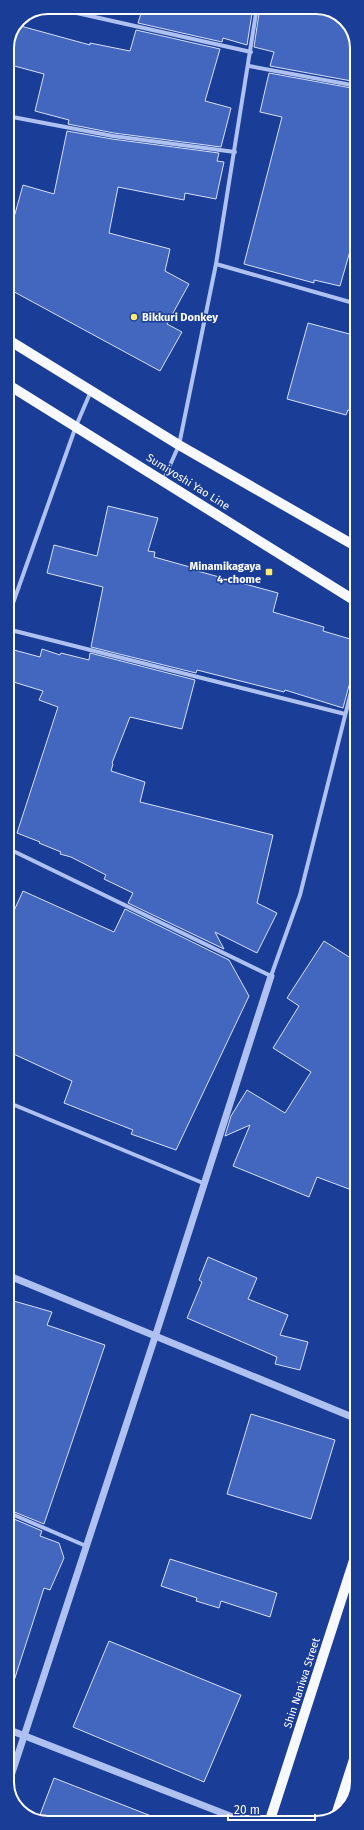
<svg xmlns="http://www.w3.org/2000/svg" width="364" height="1830" viewBox="0 0 364 1830" font-family="'Fira Sans',sans-serif">
<style>
.building{fill:#4366be;stroke:#d5e0fb}
.lines{fill:none;stroke-linecap:round;stroke-linejoin:round}
.minor{stroke:#aec1f0;stroke-width:4}
.tertiary{stroke:#aec1f0;stroke-width:7}
.primary{stroke:#f7f9ff;stroke-width:10}
.poi-dot{fill:#ffec6d;stroke:#1a3d97;stroke-width:1.5}
.labels{text-anchor:middle;dominant-baseline:central;stroke-width:3;stroke-linejoin:round;paint-order:stroke}
.poi-label{font-size:11px;font-weight:bold;fill:#fff;stroke:#1a3d97;text-anchor:start}
.street-label{font-size:11px;fill:#fff;stroke:#1a3d97}
.rim{fill:none;stroke:#fff;stroke-width:2}
</style>
<rect width="100%" height="100%" fill="#1a3d97"/>
<g class="building">
<polygon points="143,7 253,7 247,45 223,38 222,42 138,23"/>
<polygon points="260,7 321,7 345,19 357,42 357,82 270,66 274,52 254,47"/>
<polygon points="17,25 90,45 90,43 130,51 136,30 220,49 205,101 231,108 221,147 114,133 68,124 69,120 35,111 44,74 7,64 7,47"/>
<polygon points="269,73 357,89 357,245 352,244 340,286 314,280 314,283 244,264 282,117 260,112"/>
<polygon points="67,131 112,139 219,153 217,161 224,162 216,199 185,193 184,200 118,187 109,233 170,249 165,271 189,284 167,324 182,332 160,371 7,288 7,218 13,221 23,185 54,194"/>
<polygon points="308,323 357,336 357,412 348,410 346,415 287,399"/>
<polygon points="108,506 158,518 148,551 155,552 154,557 190,567 190,569 278,593 273,612 324,627 323,631 357,641 357,665 354,667 343,708 285,690 284,692 197,670 196,673 91,647 103,587 47,573 54,545 97,556"/>
<polygon points="42,649 60,655 61,653 89,660 90,653 195,680 182,729 130,717 112,763 113,764 111,771 145,782 140,802 273,835 257,903 277,913 257,953 215,932 224,949 128,903 133,893 104,879 106,875 71,857 60,854 61,852 39,843 40,842 17,833 58,707 39,700 43,691 7,680 7,673 14,650 40,657"/>
<polygon points="357,683 357,712 350,710"/>
<polygon points="23,891 114,932 125,909 229,960 249,996 176,1150 131,1134 133,1130 64,1103 72,1081 7,1051 7,926"/>
<polygon points="324,941 357,962 357,1192 317,1177 309,1197 233,1166 250,1125 225,1136 231,1116 247,1090 285,1113 311,1072 273,1048 299,1006 287,998"/>
<polygon points="208,1257 257,1278 248,1299 288,1315 280,1335 308,1342 300,1370 275,1364 277,1357 187,1318 202,1282 199,1280"/>
<polygon points="7,1299 52,1312 47,1325 105,1345 44,1524 7,1509"/>
<polygon points="251,1414 335,1440 311,1519 227,1494"/>
<polygon points="7,1516 42,1531 40,1536 59,1543 64,1558 50,1590 44,1588 12,1687 7,1686"/>
<polygon points="170,1559 277,1593 270,1617 221,1601 219,1608 196,1601 197,1598 161,1586"/>
<polygon points="109,1641 241,1695 204,1782 73,1727"/>
<polygon points="54,1778 164,1821 164,1823 43,1823 38,1820"/>
</g>
<g class="lines">
<g class="minor">
<polyline points="50,7 251,52"/>
<polyline points="249,66 357,86"/>
<polyline points="7,116 113,136 235,152"/>
<polyline points="216,264 357,304"/>
<polyline points="163,481 179,445 216,264 257,7"/>
<polyline points="7,620 76,426 91,391"/>
<polyline points="7,629 345,714"/>
<polyline points="7,848 271,976 300,895 357,668"/>
<polyline points="7,1102 203,1183"/>
<polyline points="7,1512 86,1546"/>
</g>
<g class="tertiary">
<polyline points="7,1275 357,1419"/>
<polyline points="7,1729 248,1823"/>
<polyline points="7,1788 155,1337 271,976"/>
</g>
<g class="primary">
<polyline points="7,339 179,445 357,547"/>
<polyline points="7,384 357,602"/>
<polyline points="336,1815 357,1750"/>
<polyline points="269,1823 357,1551"/>
</g>
</g>
<g class="poi-dot">
<circle cx="134" cy="317" r="4"/>
<rect x="265" y="568" width="8" height="8" rx="2"/>
</g>
<g class="labels">
<g class="poi-label">
<text x="142" y="317">Bikkuri Donkey</text>
<text x="261" y="566" text-anchor="end">Minamikagaya<tspan x="261" dy="13">4-chome</tspan></text>
</g>
<g class="street-label">
<text transform="translate(188 482) rotate(32)">Sumiyoshi Yao Line</text>
<text transform="translate(302 1683) rotate(-72)">Shin Naniwa Street</text>
</g>
</g>
<path d="M0 0H364V1830H0ZM48 14H316A34 34 0 0 1 350 48V1782A34 34 0 0 1 316 1816H48A34 34 0 0 1 14 1782V48A34 34 0 0 1 48 14Z" fill="#1a3d97" fill-rule="evenodd"/>
<path class="rim" d="M48 14H316A34 34 0 0 1 350 48V1782A34 34 0 0 1 316 1816H48A34 34 0 0 1 14 1782V48A34 34 0 0 1 48 14Z"/>
<path d="M228 1814v6h87v-6" fill="none" stroke="#ffffff" stroke-width="2"/>
<text x="234" y="1814" font-size="12" fill="#ffffff" stroke="#1a3d97" stroke-width="3" paint-order="stroke">20 m</text>
</svg>
